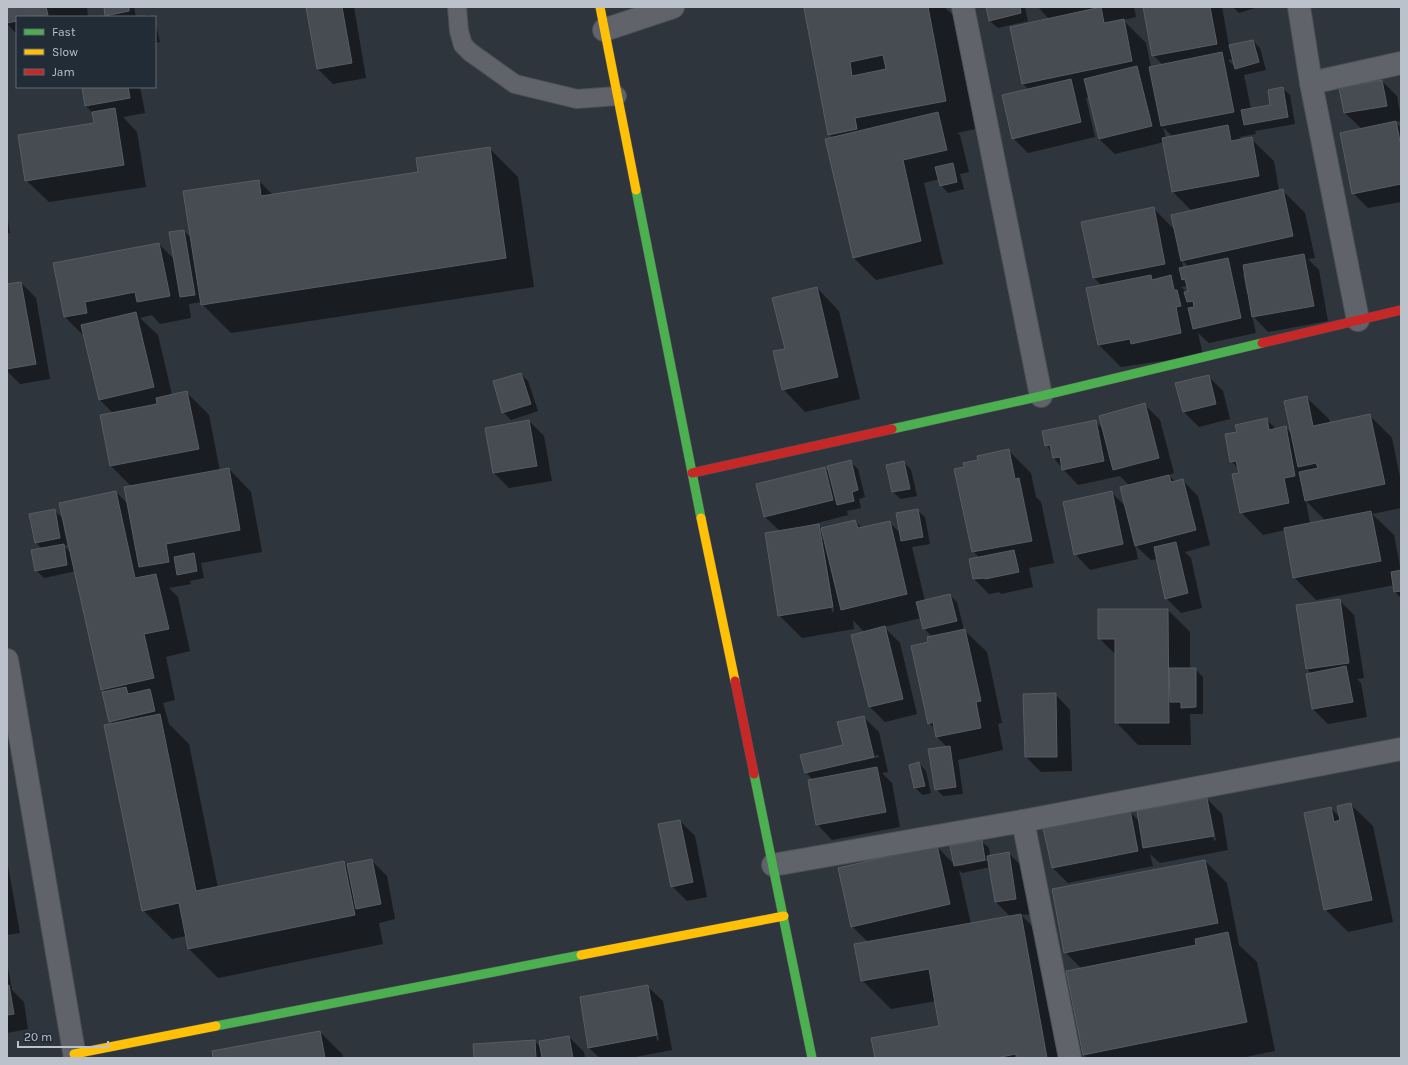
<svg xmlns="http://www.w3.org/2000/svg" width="1408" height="1065" viewBox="0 0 1408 1065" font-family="Karla,sans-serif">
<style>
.shadow{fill:#0007;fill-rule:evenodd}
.building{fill:#474c52;stroke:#585c63;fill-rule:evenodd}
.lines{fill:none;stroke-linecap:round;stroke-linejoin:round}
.lane-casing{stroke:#4d5157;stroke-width:20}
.street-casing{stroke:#4d5157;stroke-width:24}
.fast-casing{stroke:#4d5157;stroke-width:10}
.slow-casing{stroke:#4d5157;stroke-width:10}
.jam-casing{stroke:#4d5157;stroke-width:10}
.lane{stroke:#60646a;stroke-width:18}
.street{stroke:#60646a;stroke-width:22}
.fast{stroke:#4caf50;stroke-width:9}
.slow{stroke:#ffc107;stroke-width:9}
.jam{stroke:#c62828;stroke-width:9}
</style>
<rect width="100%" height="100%" fill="#2f353c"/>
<g class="shadow">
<polygon points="7,7 87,7 88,17 17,17 17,34 7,24"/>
<polygon points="105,7 134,7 136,17 149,15 152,17 108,17"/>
<polygon points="307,7 354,7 366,78 333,84 318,69"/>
<polygon points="815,7 944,7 953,15 975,129 957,133 960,135 969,172 960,174 964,189 948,193 941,185 939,179 924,183 943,264 876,280 854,258 833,138 829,134"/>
<polygon points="987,7 1025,7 1028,21 998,28 990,21"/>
<path d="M1038 7H1134L1136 17 1123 20 1146 43 1151 67 1163 65 1153 55 1144 7H1222L1229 46 1253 41 1260 48 1266 70 1244 75 1251 109 1271 106 1282 88 1290 95 1295 124 1255 131 1256 134 1239 137 1242 140 1251 139 1274 161 1279 191 1282 190 1305 213 1315 258 1308 259 1319 270 1328 321 1268 332 1252 315 1256 333 1209 343 1198 333 1203 355 1121 367 1099 345 1088 289 1102 286 1094 278 1153 208 1176 231 1192 211 1173 192 1164 142 1115 154 1099 139 1089 97 1086 98 1095 137 1028 153 1013 138 1029 90 1023 84 1049 19ZM1233 59 1235 67 1228 60ZM1163 127 1173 137 1166 138ZM1182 260 1189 267 1183 268ZM1245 273 1249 294H1247L1243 274ZM1188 286 1189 292H1187L1181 287Z"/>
<polygon points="1233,7 1255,7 1255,8 1239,13"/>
<polygon points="155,20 160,42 155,43"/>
<polygon points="1382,81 1397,96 1401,118 1401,121 1395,122 1401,128 1401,202 1368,208 1353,193 1362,129 1345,113 1341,88"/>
<polygon points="83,87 140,87 145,113 123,117 137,132 146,187 49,202 26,180 95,124 93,113 86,106"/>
<polygon points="489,148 518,177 534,287 231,333 202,304 202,302 189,304 191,318 160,324 152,315 140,318 158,335 172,395 187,393 209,415 220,471 229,469 251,492 262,552 201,563 204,578 190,581 191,584 169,588 178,597 190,651 166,657 175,700 163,703 169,724 189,744 218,888 344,862 349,867 371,860 387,876 395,919 379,923 383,944 218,978 189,949 186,936 172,939 143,910 113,724 110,721 105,692 102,689 76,571 44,578 36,570 42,549 36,542 54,510 62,518 67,545 64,546 72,554 116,492 129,505 132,487 110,465 113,413 99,399 84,336 65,317 159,244 175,260 184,231 192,239 259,181 273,195 419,173"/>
<polygon points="7,214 10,233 7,233"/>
<polygon points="21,283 36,298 50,379 20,384 7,371 7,285"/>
<polygon points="817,288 839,311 860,399 805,412 783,389 786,349"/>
<polygon points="521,374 528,381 538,411 511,420 503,412"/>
<polygon points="1208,376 1223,391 1230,419 1199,427 1184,412 1177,384"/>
<path d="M1306 397 1329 419 1330 424 1369 415 1392 438 1401 482V508L1372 514 1394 535 1401 571V598L1395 592 1394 585 1316 600 1294 577 1285 530 1263 535 1241 512 1240 473 1239 469 1231 461 1238 433 1266 419 1276 429 1285 427 1292 434ZM1306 501 1326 521 1310 524Z"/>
<polygon points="1145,405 1160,420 1174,473 1168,475 1176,482 1183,481 1198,496 1210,545 1185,552 1191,558 1202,608 1181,613 1166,598 1157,559 1151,560 1135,545 1138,559 1090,570 1075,554 1111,492 1125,506 1130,486 1120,476 1078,485 1063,469 1054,458 1053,453 1046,445 1095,421 1103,429"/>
<polygon points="529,421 544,436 552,481 509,488 494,473 486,429"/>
<polygon points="1009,451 1031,473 1036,497 1041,502 1054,563 1029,568 1033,587 1001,594 999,592 989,594 974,579 970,560 980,558 973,551 965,467 979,460"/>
<path d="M850 462 858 469 865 497 859 499 861 508 847 511 848 515 806 526V527L819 525 822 529 855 521 862 528 889 522 900 533 917 510 925 517 930 544 912 547 925 601 949 595 957 602 964 630 987 652 1002 723 998 724 1003 750 958 760 963 794 943 796 936 789 947 747 937 737 936 730 929 723V643L932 637 924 628 921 618 884 627 900 643 917 714 885 722 870 707 852 636 865 633 853 620 854 629 802 638 779 615 780 531 765 517 825 468 830 473ZM822 549H824L834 612H832Z"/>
<polygon points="904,462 911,470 917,496 901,499 893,492 888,466"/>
<polygon points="1339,600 1354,615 1364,678 1357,679 1361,683 1367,717 1328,724 1313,709 1307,675 1312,674 1307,669 1297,606"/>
<polygon points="1168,610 1190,632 1190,669 1195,669 1203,677 1203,714 1190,714 1191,745 1138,745 1116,722 1116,655 1099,638"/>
<polygon points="1055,694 1070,710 1072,771 1041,772 1026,757"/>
<path d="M863 717 879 732 888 772 882 773 892 783 900 827 832 840 817 824 813 780 806 772 844 745ZM878 755 879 757 857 762V760Z"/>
<polygon points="919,763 926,771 931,793 923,795 915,788 910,766"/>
<path d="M1207 799 1222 814 1228 850 1160 863 1150 854 1153 866 1068 883 1053 868 1045 829 1129 811 1139 821ZM1209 815H1211L1216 840 1214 841Z"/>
<polygon points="1350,804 1373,826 1393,922 1348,932 1325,909 1331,808 1341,819"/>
<polygon points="680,821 695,836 707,897 687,901 672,886"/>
<path d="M981 841 989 848 990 856 1008 853 1024 868 1031 914 1021 915 1050 944 1070 1058H876L941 1027 936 1001 891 1009 862 980 869 943 852 926 937 847 954 864ZM990 858V860L959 866V864ZM990 867 996 902 1011 917 971 924 959 870 962 873Z"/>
<polygon points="7,860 20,933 7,935"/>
<polygon points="1205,861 1227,883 1239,945 1257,962 1275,1051 1241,1058 1087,1058 1084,1055 1082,969 1065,952"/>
<polygon points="7,962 12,990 24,1002 28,1029 7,1033"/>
<path d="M647 986 663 1001 672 1050 630 1058H600L589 1048ZM650 1002H652L659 1040 657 1041Z"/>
<polygon points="320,1032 342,1054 343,1058 214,1058"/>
<polygon points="569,1037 584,1052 585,1058 475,1058 535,1041 541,1048"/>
</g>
<g class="building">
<polygon points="7,7 46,7 48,15 17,17 17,21 7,23"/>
<polygon points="104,7 129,7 129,11 105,16"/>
<polygon points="306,7 342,7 352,63 317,69"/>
<path d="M810 7H928L946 101 855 118 857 129 828 135 804 8ZM883 55 886 69 852 76 850 62Z"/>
<polygon points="986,7 1020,7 1021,13 989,21"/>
<polygon points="1101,7 1104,23 1124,19 1132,61 1022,84 1010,27"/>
<polygon points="1143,7 1210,7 1217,44 1152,56"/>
<polygon points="1253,40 1259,62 1235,69 1229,45"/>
<polygon points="1222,52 1234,112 1161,126 1149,67"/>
<polygon points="1137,66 1152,126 1099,139 1084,79"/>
<polygon points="1071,79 1081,122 1012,139 1002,95"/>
<polygon points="1382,80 1387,106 1344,113 1339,88"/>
<polygon points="82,87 128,87 130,98 85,106"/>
<polygon points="1283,87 1288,117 1244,125 1241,110 1270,105 1268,90"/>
<polygon points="115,108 124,165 25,181 18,135 94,123 92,112"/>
<polygon points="938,112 947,150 903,160 921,241 853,258 825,139"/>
<polygon points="1396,121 1401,146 1401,184 1352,194 1340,133"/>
<polygon points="1228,125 1231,141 1252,137 1259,176 1172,192 1162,138"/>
<polygon points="490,147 506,258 201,305 183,191 259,180 261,196 418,172 416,158"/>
<polygon points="953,163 957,182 940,186 935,167"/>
<polygon points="1283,189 1293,236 1181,261 1171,215"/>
<polygon points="1154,207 1165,264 1093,278 1081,222"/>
<polygon points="184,230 195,295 180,297 169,232"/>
<polygon points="159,243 170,296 137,302 135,292 85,302 87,313 64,317 53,263"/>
<polygon points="1304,254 1314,306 1252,317 1243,265"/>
<polygon points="1228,258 1241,318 1193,329 1188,308 1194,307 1193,301 1187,302 1184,292 1188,291 1185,279 1182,280 1179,268"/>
<polygon points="1151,275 1152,280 1171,275 1174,290 1177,290 1181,306 1176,307 1181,333 1131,344 1130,339 1098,345 1086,288"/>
<polygon points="21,282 36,364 7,369 7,284"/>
<polygon points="817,287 838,377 782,390 773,351 785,349 772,298"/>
<polygon points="136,312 154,387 99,400 81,325"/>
<polygon points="521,373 531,404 502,413 493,381"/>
<polygon points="1209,375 1216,404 1183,412 1175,383"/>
<polygon points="187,391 199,449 110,466 100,415 157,404 156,398"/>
<polygon points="1307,396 1313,426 1370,414 1385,484 1305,501 1299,472 1318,468 1316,463 1298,467 1284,401"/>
<polygon points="1145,403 1159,458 1113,470 1099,416"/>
<polygon points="1267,418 1269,430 1286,426 1295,476 1284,478 1289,503 1240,513 1232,474 1239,473 1236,461 1230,462 1225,434 1237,432 1235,425"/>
<polygon points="529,420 537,466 493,473 485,428"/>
<polygon points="1096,420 1104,461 1062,470 1060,457 1053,458 1050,445 1045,446 1042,431"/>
<polygon points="1009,449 1015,479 1019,478 1032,541 972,552 954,469 964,467 963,463 978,460 977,456"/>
<polygon points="851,460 858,490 852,492 854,501 837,505 827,466"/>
<polygon points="904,461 910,489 892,492 886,465"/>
<polygon points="825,467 833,500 764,517 756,484"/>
<polygon points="229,468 240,530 166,544 169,562 139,567 124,487"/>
<polygon points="1169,475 1171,482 1183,479 1196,530 1135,546 1120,487"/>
<polygon points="116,491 135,578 156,574 169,629 144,634 154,678 101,690 59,503"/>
<polygon points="1112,491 1123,544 1074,555 1063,502"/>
<polygon points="55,509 60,538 35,543 29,514"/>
<polygon points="918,509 923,537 901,541 896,513"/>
<polygon points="1371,511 1381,561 1293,578 1284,528"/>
<polygon points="855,520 858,528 890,521 907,594 841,610 821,528"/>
<polygon points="819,524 833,607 778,616 765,533"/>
<polygon points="1176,542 1188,593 1165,599 1154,547"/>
<polygon points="64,544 67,565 35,571 31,550"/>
<polygon points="1014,550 1019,572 985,579 985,578 973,579 969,559"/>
<polygon points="194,553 197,571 177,575 174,557"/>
<polygon points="1401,570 1401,591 1394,592 1391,572"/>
<polygon points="950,594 957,621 923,629 916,602"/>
<polygon points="1340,599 1349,663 1306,669 1296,605"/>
<polygon points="1098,609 1168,609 1169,723 1115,723 1115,639 1098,639"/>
<polygon points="885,626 903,699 869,707 851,635"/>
<polygon points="965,629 981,701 976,702 981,728 936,737 933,722 928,724 911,646 928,642 927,637"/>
<polygon points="1346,666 1353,702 1312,709 1306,674"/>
<polygon points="1169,668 1196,668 1196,707 1181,708 1181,702 1170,702"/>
<polygon points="126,687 128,694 150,689 155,711 109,722 102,692"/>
<polygon points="1056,693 1057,757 1025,757 1023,694"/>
<polygon points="160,714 196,891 344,861 355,915 188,949 179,903 142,911 104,725"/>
<polygon points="864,716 874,757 805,773 800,755 843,745 837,722"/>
<polygon points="950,746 956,787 935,790 928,749"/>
<polygon points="919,762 925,786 914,788 909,765"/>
<polygon points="877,767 886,812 816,825 808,780"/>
<polygon points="1207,798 1214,836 1143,848 1137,811"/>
<polygon points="1351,803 1372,900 1324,910 1304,813 1331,807 1334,822 1340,820 1337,806"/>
<polygon points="1130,810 1138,851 1052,868 1043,828"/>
<polygon points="680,820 693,882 671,887 658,824"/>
<polygon points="982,840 985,860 954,866 950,846"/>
<polygon points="937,845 950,904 851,927 838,868"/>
<polygon points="1009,852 1016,899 995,902 987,856"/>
<polygon points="372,859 381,904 356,909 347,864"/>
<polygon points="1205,860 1218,923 1064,953 1052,889"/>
<polygon points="1021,914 1047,1058 1016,1058 1016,1054 996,1058 875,1058 871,1038 939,1026 929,969 861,981 854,944"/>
<polygon points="1228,932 1247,1022 1083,1055 1066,971 1196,945 1195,939"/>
<polygon points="9,985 14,1014 7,1015 7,986"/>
<polygon points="648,985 657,1035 588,1048 580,997"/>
<polygon points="320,1031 325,1058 213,1058 212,1051"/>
<polygon points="569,1036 573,1058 542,1058 539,1041"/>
<polygon points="535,1040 536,1058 474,1058 473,1044"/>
</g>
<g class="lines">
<g class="lane-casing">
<polyline id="lane" points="457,7 459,31 463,45 470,52 515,84 577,99 617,96"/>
</g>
<g class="street-casing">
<g id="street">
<polyline points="963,7 1041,396"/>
<polyline points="1299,7 1311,83 1358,320"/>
<polyline points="604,30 673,7"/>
<polyline points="1311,83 1401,63"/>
<polyline points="7,660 75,1058"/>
<polyline points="1023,821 1070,1058"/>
<polyline points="773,865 1023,821 1401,749"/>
</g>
</g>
<g class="fast-casing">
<g id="fast">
<polyline points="636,190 701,518"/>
<polyline points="892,429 1041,396 1262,343"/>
<polyline points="754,774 812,1058"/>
<polyline points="216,1026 581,955"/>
</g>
</g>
<g class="slow-casing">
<g id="slow">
<polyline points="600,7 636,190"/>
<polyline points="701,518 735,681"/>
<polyline points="581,955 784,916"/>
<polyline points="74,1054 216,1026"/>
</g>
</g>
<g class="jam-casing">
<g id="jam">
<polyline points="1262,343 1401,310"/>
<polyline points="692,473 892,429"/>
<polyline points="735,681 754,774"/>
</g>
</g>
<use href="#lane" class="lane"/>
<use href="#street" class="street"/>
<use href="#fast" class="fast"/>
<use href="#slow" class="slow"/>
<use href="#jam" class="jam"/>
</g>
<rect width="1408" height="1065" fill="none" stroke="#bbc2cc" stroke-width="16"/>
<rect x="16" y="16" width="140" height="72" fill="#222c37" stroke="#5f6873"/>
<rect x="24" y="29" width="20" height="6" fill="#4caf50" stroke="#5f6873"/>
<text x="52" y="36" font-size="12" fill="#bbc2cc">Fast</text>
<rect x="24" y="49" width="20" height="6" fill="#ffc107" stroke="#5f6873"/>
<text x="52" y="56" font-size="12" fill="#bbc2cc">Slow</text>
<rect x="24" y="69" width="20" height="6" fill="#c62828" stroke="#5f6873"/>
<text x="52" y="76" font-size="12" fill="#bbc2cc">Jam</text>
<path d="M18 1041v6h90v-6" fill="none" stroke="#bbc2cc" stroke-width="2"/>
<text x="24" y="1041" font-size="12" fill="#bbc2cc" stroke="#222c37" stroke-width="3" paint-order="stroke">20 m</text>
</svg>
